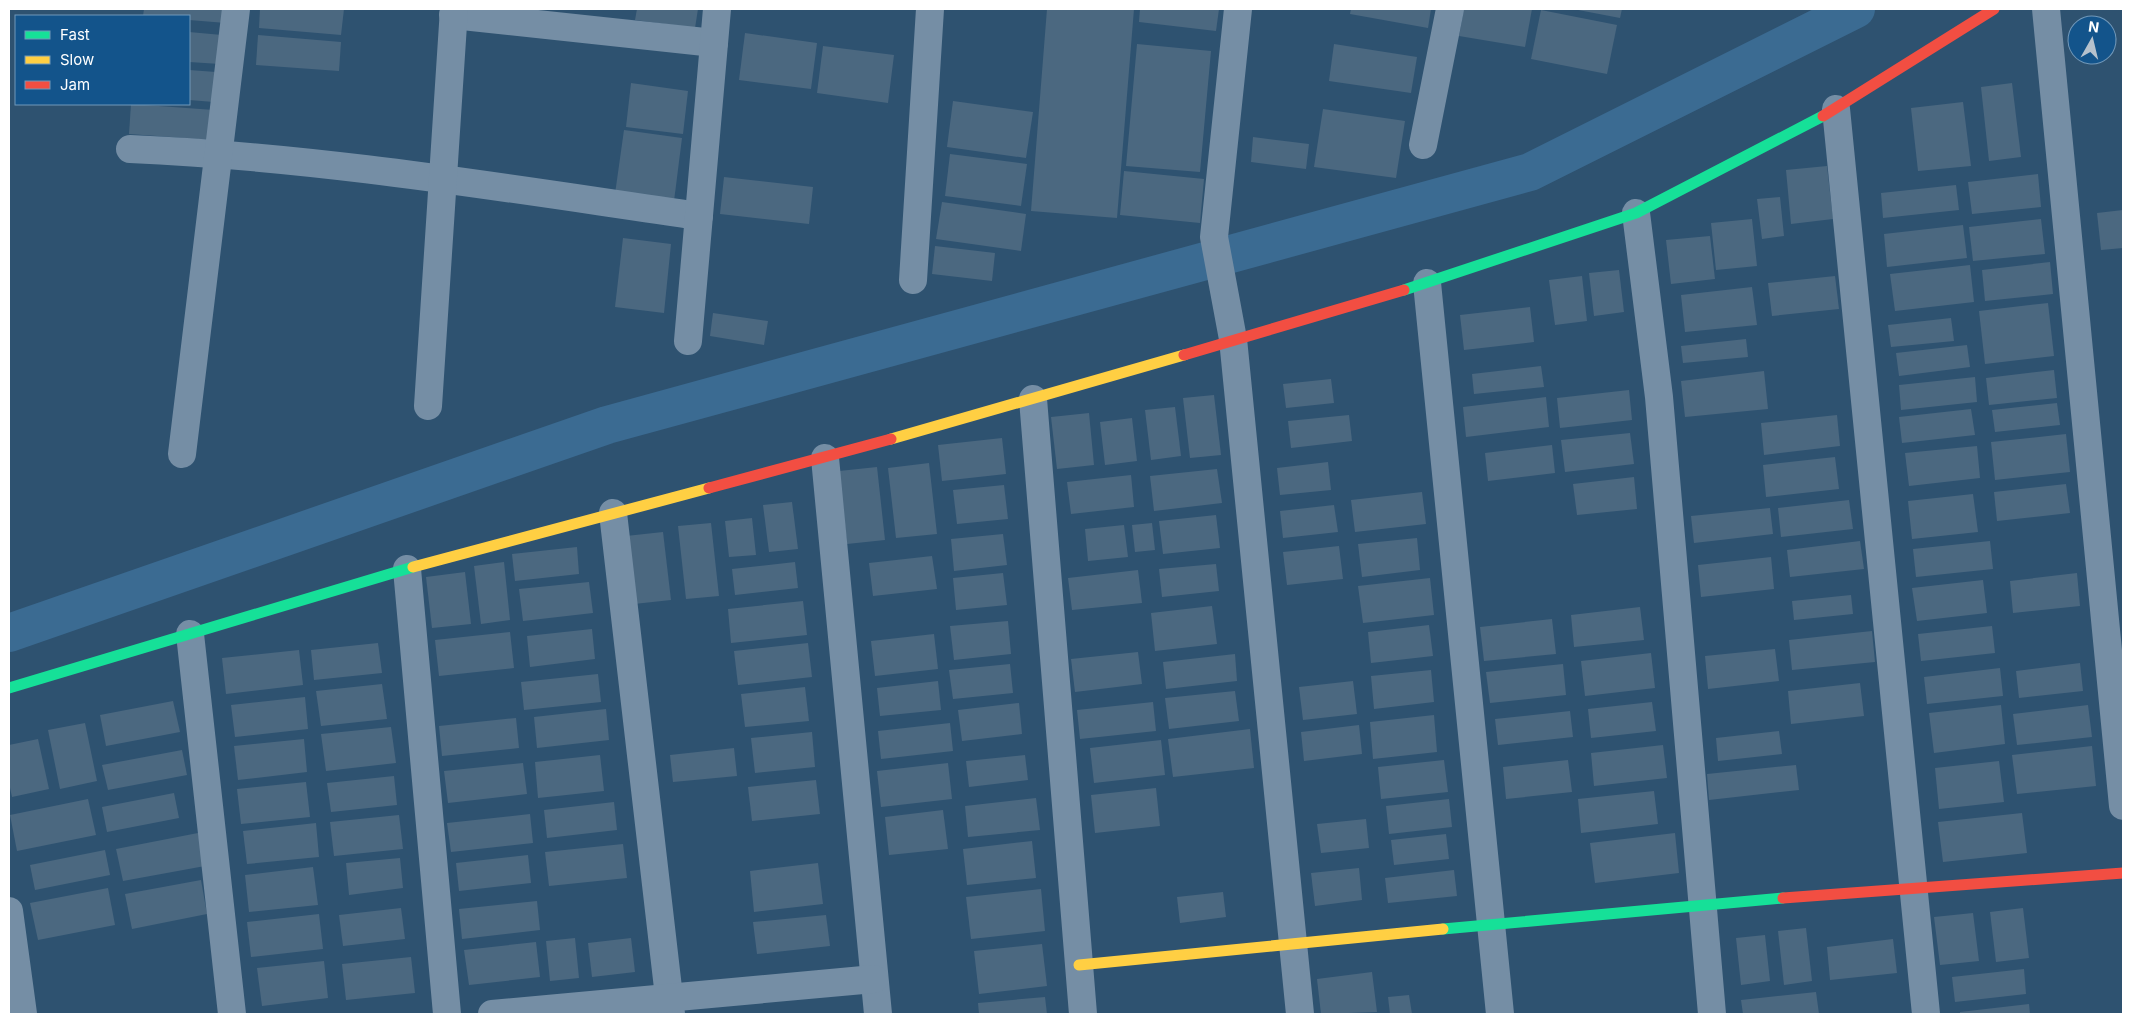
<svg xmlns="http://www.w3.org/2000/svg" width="2132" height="1023" viewBox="0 0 2132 1023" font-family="Inter,sans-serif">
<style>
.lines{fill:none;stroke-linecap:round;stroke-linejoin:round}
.canal{stroke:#3b6b92;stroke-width:38}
.building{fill:#4b6880}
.street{stroke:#758ea5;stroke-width:28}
.fast{stroke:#16e098;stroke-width:11}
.slow{stroke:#ffcf43;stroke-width:11}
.jam{stroke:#f24e42;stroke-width:11}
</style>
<rect width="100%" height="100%" fill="#2e5270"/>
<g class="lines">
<polyline class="canal" points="9,633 607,425 1530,172 1856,9"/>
</g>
<g class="building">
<polygon points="144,9 227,9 226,23 189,20 189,16 143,16"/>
<polygon points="260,9 344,9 341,35 259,28"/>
<polygon points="637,9 698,9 695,28 635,20"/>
<polygon points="1047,9 1134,9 1117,218 1031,211"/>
<polygon points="1140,9 1219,9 1216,31 1139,22"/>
<polygon points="1351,9 1431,9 1428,28 1350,14"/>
<polygon points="1464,9 1532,9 1525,47 1459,36"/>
<polygon points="1573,9 1622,9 1620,18"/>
<polygon points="1541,10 1617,25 1607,74 1531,59"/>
<polygon points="189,32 222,35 220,64 189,62"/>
<polygon points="745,33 817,43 811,89 739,80"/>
<polygon points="258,35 341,42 339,71 256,65"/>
<polygon points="1137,44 1211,51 1200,172 1126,166"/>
<polygon points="1334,44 1417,57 1411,93 1329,81"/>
<polygon points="823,46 894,55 888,103 817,93"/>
<polygon points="189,70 216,72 214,102 189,100"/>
<polygon points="631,83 688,91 683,134 626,127"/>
<polygon points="2012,83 2021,157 1989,161 1981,87"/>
<polygon points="953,101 1033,112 1026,158 947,147"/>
<polygon points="1963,102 1971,166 1918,171 1911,108"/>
<polygon points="131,104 214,110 212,140 129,134"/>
<polygon points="1323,109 1405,121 1396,178 1314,167"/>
<polygon points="624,130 682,138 673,209 614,201"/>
<polygon points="1253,137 1309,144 1306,169 1251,162"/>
<polygon points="950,154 1027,164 1021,206 945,196"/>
<polygon points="1827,166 1833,219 1791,224 1786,170"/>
<polygon points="1124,171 1204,179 1200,223 1120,215"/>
<polygon points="2038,174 2041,207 1972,214 1968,182"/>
<polygon points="724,177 813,187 809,224 720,214"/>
<polygon points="1956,185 1959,210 1883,218 1881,193"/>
<polygon points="1780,197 1784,236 1762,239 1757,199"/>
<polygon points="942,202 1026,214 1021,251 936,239"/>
<polygon points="2123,210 2123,248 2101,250 2097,213"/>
<polygon points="1752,219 1757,266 1716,270 1711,223"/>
<polygon points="2041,219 2045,254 1973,261 1969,227"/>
<polygon points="1963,225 1967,258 1887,267 1884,234"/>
<polygon points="1710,236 1715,279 1671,284 1666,240"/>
<polygon points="623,238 671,244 664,313 615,307"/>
<polygon points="935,246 995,253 992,281 932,274"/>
<polygon points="2050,262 2053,294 1985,301 1982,270"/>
<polygon points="1970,265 1974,302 1895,311 1890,274"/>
<polygon points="1619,270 1624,312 1594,316 1589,273"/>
<polygon points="1582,276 1587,321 1555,325 1549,280"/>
<polygon points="1835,276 1839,309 1772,316 1768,283"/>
<polygon points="1752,287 1757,325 1685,332 1681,295"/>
<polygon points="2048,303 2054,356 1985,364 1979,311"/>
<polygon points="1530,307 1534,342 1464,350 1460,315"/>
<polygon points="713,313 768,321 764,345 710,336"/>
<polygon points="1951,318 1954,341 1891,347 1888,325"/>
<polygon points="1746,339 1748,357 1683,363 1681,346"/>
<polygon points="1967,345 1970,367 1899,376 1896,353"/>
<polygon points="1541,366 1544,387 1474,394 1472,374"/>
<polygon points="2054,370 2057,398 1989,405 1986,378"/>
<polygon points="1764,371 1768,409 1685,417 1681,381"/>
<polygon points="1975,377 1977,402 1901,410 1899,385"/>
<polygon points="1331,379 1334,403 1286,408 1283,384"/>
<polygon points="1629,390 1632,420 1560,428 1557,398"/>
<polygon points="1214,395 1221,455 1190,458 1183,398"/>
<polygon points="1546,397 1549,427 1466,437 1463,407"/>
<polygon points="2057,403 2060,425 1995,432 1992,410"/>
<polygon points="1175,407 1181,456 1151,460 1145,410"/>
<polygon points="1971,409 1975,435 1902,443 1899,417"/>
<polygon points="1089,413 1094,465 1057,469 1051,417"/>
<polygon points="1349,415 1352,441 1291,448 1288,421"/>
<polygon points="1837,415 1840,446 1764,455 1761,423"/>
<polygon points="1132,418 1137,461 1105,465 1100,422"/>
<polygon points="1630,433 1634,464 1565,472 1561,440"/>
<polygon points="2066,434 2070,472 1995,480 1991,442"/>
<polygon points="1002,438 1006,474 942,481 938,445"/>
<polygon points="1552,445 1555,473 1488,481 1485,453"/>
<polygon points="1977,446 1980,478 1909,486 1905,453"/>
<polygon points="1835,457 1839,489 1766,497 1763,465"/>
<polygon points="1328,462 1331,490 1280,495 1277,468"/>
<polygon points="929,463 937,534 896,538 888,468"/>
<polygon points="877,467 885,540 847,544 839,471"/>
<polygon points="1217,469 1222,503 1154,511 1150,476"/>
<polygon points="1131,475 1134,507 1071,514 1067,482"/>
<polygon points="1634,477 1637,509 1577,515 1573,484"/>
<polygon points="2066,484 2070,513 1997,521 1994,492"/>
<polygon points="1004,485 1008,519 957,524 953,490"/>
<polygon points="1422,492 1426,524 1355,532 1351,500"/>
<polygon points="1973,494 1978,532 1912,539 1908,501"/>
<polygon points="1849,500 1853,529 1781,537 1778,508"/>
<polygon points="792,502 798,549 769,552 763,505"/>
<polygon points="1334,505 1338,532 1283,538 1280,511"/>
<polygon points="1770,508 1773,534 1694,543 1691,516"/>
<polygon points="1216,515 1220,548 1163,554 1159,521"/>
<polygon points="752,518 756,555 729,557 725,521"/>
<polygon points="711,523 719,596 686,599 678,526"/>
<polygon points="1152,523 1155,550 1135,552 1132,525"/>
<polygon points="1124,525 1128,557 1088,561 1085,529"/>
<polygon points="663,532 671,600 634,604 626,536"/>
<polygon points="1003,534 1007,565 954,571 951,539"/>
<polygon points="1417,538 1420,570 1362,577 1358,544"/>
<polygon points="1860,541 1864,569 1790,577 1787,550"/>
<polygon points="1990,541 1993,569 1916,577 1913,549"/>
<polygon points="1339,546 1343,579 1287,585 1283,552"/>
<polygon points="577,547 579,574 515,581 512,554"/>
<polygon points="932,556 937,589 873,596 869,563"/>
<polygon points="1771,557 1774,589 1701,597 1698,565"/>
<polygon points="504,562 510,620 481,624 474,566"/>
<polygon points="795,562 798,588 735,595 732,569"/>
<polygon points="1216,564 1219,591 1162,597 1159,569"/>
<polygon points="1138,570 1142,603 1072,610 1068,578"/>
<polygon points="465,572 471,624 432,628 426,577"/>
<polygon points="1003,573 1007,605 956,610 953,578"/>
<polygon points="2077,573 2080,606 2013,613 2010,581"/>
<polygon points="1430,578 1434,615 1363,623 1358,586"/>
<polygon points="1983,580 1987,613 1917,621 1912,588"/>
<polygon points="589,582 593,613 523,621 519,589"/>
<polygon points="1851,595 1853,614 1794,620 1792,601"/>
<polygon points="803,601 807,635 731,643 728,609"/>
<polygon points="1212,606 1217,644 1155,651 1151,613"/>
<polygon points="1640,607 1644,640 1574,647 1571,615"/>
<polygon points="1552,619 1556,654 1484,661 1480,627"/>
<polygon points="1008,621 1011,654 954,660 950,626"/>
<polygon points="1429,625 1433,656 1371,663 1368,632"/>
<polygon points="1992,626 1995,653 1921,661 1918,634"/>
<polygon points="592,629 595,659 530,667 527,636"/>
<polygon points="1872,631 1875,662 1792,670 1789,640"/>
<polygon points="510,632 514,668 439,676 435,640"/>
<polygon points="934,634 938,669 875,676 871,641"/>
<polygon points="378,643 382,673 314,680 311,650"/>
<polygon points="808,643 812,677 738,685 734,651"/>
<polygon points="1775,649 1779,681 1708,689 1705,656"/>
<polygon points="299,650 303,685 226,694 222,658"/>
<polygon points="1138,652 1142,684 1075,692 1071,659"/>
<polygon points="1651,653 1655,688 1585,696 1581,661"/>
<polygon points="1235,654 1237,681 1166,689 1163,662"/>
<polygon points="2080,663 2083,691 2019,698 2016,671"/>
<polygon points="1010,664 1013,693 953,699 949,670"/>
<polygon points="1563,664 1566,695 1490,703 1486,672"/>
<polygon points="2000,668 2003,696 1927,704 1924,677"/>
<polygon points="1431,670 1434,702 1374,709 1371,676"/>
<polygon points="598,674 601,702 524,710 521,682"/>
<polygon points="938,681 941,710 880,716 877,688"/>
<polygon points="1353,681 1357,714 1303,720 1299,687"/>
<polygon points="1860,683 1864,716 1791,724 1788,691"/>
<polygon points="382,684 387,719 321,726 316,691"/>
<polygon points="805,687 809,721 745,727 741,694"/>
<polygon points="1235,691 1239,721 1169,729 1165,698"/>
<polygon points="305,697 308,729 235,737 231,705"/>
<polygon points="173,701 180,732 106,746 100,715"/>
<polygon points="1153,702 1156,731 1080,739 1077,710"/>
<polygon points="1652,702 1656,731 1591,738 1588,709"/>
<polygon points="1019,703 1022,734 962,741 958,710"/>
<polygon points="2001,705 2005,744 1934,753 1929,713"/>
<polygon points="2088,705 2092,737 2017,745 2013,714"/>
<polygon points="606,709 609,740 537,748 534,717"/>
<polygon points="1570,711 1573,737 1498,745 1495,719"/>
<polygon points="1434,715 1437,752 1373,759 1370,722"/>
<polygon points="516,718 519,748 442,756 439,726"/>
<polygon points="85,723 97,781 60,789 48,730"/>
<polygon points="950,723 953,751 881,759 878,731"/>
<polygon points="1359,725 1362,754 1304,761 1301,732"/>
<polygon points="391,727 396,763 326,771 321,734"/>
<polygon points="1250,729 1254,768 1173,777 1168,739"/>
<polygon points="1779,731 1782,754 1718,761 1716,738"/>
<polygon points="812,732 815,767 755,773 751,738"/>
<polygon points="38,739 49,789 12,797 9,783 9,745"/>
<polygon points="304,739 307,772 238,780 234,746"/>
<polygon points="1161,740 1165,775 1094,783 1090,748"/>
<polygon points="1663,745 1667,778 1594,786 1591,753"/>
<polygon points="2092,746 2096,786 2017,794 2012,755"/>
<polygon points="734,748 737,776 673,782 670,755"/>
<polygon points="182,750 187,775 108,790 102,765"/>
<polygon points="600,755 604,791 538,798 535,762"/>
<polygon points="1025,755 1028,780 969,787 966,761"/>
<polygon points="1444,760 1448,792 1381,799 1378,767"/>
<polygon points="1568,760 1572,792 1506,799 1503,767"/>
<polygon points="1999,761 2004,802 1939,809 1935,768"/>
<polygon points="523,763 527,794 448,803 444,771"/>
<polygon points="948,763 952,799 881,807 877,771"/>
<polygon points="1796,765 1799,790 1709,800 1707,774"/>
<polygon points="394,776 397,805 331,812 327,783"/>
<polygon points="816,780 820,814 752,821 748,787"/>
<polygon points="306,782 310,817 241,824 237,789"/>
<polygon points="1156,788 1160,826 1095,833 1091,795"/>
<polygon points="1654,791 1658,824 1581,833 1578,799"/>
<polygon points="174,793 179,818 107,832 102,807"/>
<polygon points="1036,798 1040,830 968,837 965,806"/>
<polygon points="88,799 96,835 17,851 10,815"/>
<polygon points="1449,799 1452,827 1389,834 1386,806"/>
<polygon points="614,802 617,830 547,838 544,810"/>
<polygon points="943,810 948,849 889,855 885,817"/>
<polygon points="2022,813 2027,853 1943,862 1938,822"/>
<polygon points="530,814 533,843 451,852 447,823"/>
<polygon points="399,815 403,849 334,856 330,822"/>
<polygon points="1366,819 1369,848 1321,853 1317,824"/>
<polygon points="316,823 319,857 247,864 243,831"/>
<polygon points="198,833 205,866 123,881 116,849"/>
<polygon points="1675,833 1679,873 1595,883 1590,843"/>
<polygon points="1446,834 1449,859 1394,865 1391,840"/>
<polygon points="1032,841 1036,878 967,885 963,849"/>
<polygon points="623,844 627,878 549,886 545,852"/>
<polygon points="105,850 110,875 35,890 30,865"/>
<polygon points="528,855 531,883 459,891 456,863"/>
<polygon points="400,858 403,888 349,895 346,863"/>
<polygon points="818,863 823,904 754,912 750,871"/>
<polygon points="313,867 318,905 249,912 245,875"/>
<polygon points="1359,868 1362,900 1315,906 1311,873"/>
<polygon points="1454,870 1457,896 1388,903 1385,878"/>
<polygon points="201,880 207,914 132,929 125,894"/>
<polygon points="108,888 115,925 38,940 30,903"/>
<polygon points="1041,889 1045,931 971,939 966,897"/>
<polygon points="1223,892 1226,917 1180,923 1177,897"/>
<polygon points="537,901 540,930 462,939 459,909"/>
<polygon points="401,908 405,939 343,946 339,915"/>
<polygon points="2023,908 2029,958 1996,962 1990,912"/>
<polygon points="1973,913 1979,961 1940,965 1934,917"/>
<polygon points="319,914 323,949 251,957 247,922"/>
<polygon points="826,915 830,946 757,954 753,922"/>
<polygon points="1806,928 1812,981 1784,985 1778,931"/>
<polygon points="1765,935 1770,981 1741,985 1736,938"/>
<polygon points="575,938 579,978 550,981 546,941"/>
<polygon points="631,938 635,972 592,977 588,943"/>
<polygon points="1893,939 1897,973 1830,980 1827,947"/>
<polygon points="536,942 540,977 469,985 464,950"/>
<polygon points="1042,944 1047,986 979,994 974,951"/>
<polygon points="411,957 415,993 346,1000 342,964"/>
<polygon points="324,961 328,998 262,1006 257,968"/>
<polygon points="2024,969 2026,994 1955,1002 1952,977"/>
<polygon points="1372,972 1377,1012 1321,1014 1317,979"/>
<polygon points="1816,992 1819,1014 1743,1014 1741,1000"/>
<polygon points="1409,995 1412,1014 1390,1014 1388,997"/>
<polygon points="1045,997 1047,1014 979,1014 978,1003"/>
<polygon points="2029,1004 2030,1014 1960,1014 1960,1012"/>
</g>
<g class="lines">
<g class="street">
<polyline points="1238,9 1214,237 1233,339 1300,1014"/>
<polyline points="2046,9 2123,806"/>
<polyline points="453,15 714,43"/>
<polyline points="1836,109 1926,1014"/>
<polyline points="1423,145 1450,9"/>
<path d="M130 149C321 157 510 189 699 216"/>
<polyline points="1636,213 1659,397 1712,1014"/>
<polyline points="913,280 930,9"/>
<polyline points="1427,283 1500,1014"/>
<polyline points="688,341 717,9"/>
<polyline points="1033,399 1083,1014"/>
<polyline points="428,406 454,9"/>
<polyline points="182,454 236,9"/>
<polyline points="825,458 878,1014"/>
<polyline points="613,513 671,1014"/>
<polyline points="407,569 447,1014"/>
<polyline points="190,634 232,1014"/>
<polyline points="9,911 23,1014"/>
<polyline points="492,1014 874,979"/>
</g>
<g class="fast">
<polyline points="1404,290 1636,213 1823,116"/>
<polyline points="9,688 413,567"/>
<polyline points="1443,929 1783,898"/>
</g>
<g class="slow">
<polyline points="891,439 1184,355"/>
<polyline points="413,567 709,488"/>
<polyline points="1079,965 1443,929"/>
</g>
<g class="jam">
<polyline points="1823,116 1994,9"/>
<polyline points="1184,355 1404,290"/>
<polyline points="709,488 891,439"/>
<polyline points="1783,898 2123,873"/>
</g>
</g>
<rect width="2132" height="1023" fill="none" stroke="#ffffff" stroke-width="20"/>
<rect x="15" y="15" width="175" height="90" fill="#13548b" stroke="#7198b9"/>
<rect x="25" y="31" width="25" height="8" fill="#16e098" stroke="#7198b9"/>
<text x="60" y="40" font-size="15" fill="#ffffff">Fast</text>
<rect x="25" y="56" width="25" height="8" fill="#ffcf43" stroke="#7198b9"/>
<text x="60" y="65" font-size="15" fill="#ffffff">Slow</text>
<rect x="25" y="81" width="25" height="8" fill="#f24e42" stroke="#7198b9"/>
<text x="60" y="90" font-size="15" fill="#ffffff">Jam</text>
<g transform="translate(2092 40) rotate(8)"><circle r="24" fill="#13548b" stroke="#7198b9"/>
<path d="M0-4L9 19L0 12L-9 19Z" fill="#b6c2cd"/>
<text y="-8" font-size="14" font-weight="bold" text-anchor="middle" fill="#ffffff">N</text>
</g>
</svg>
